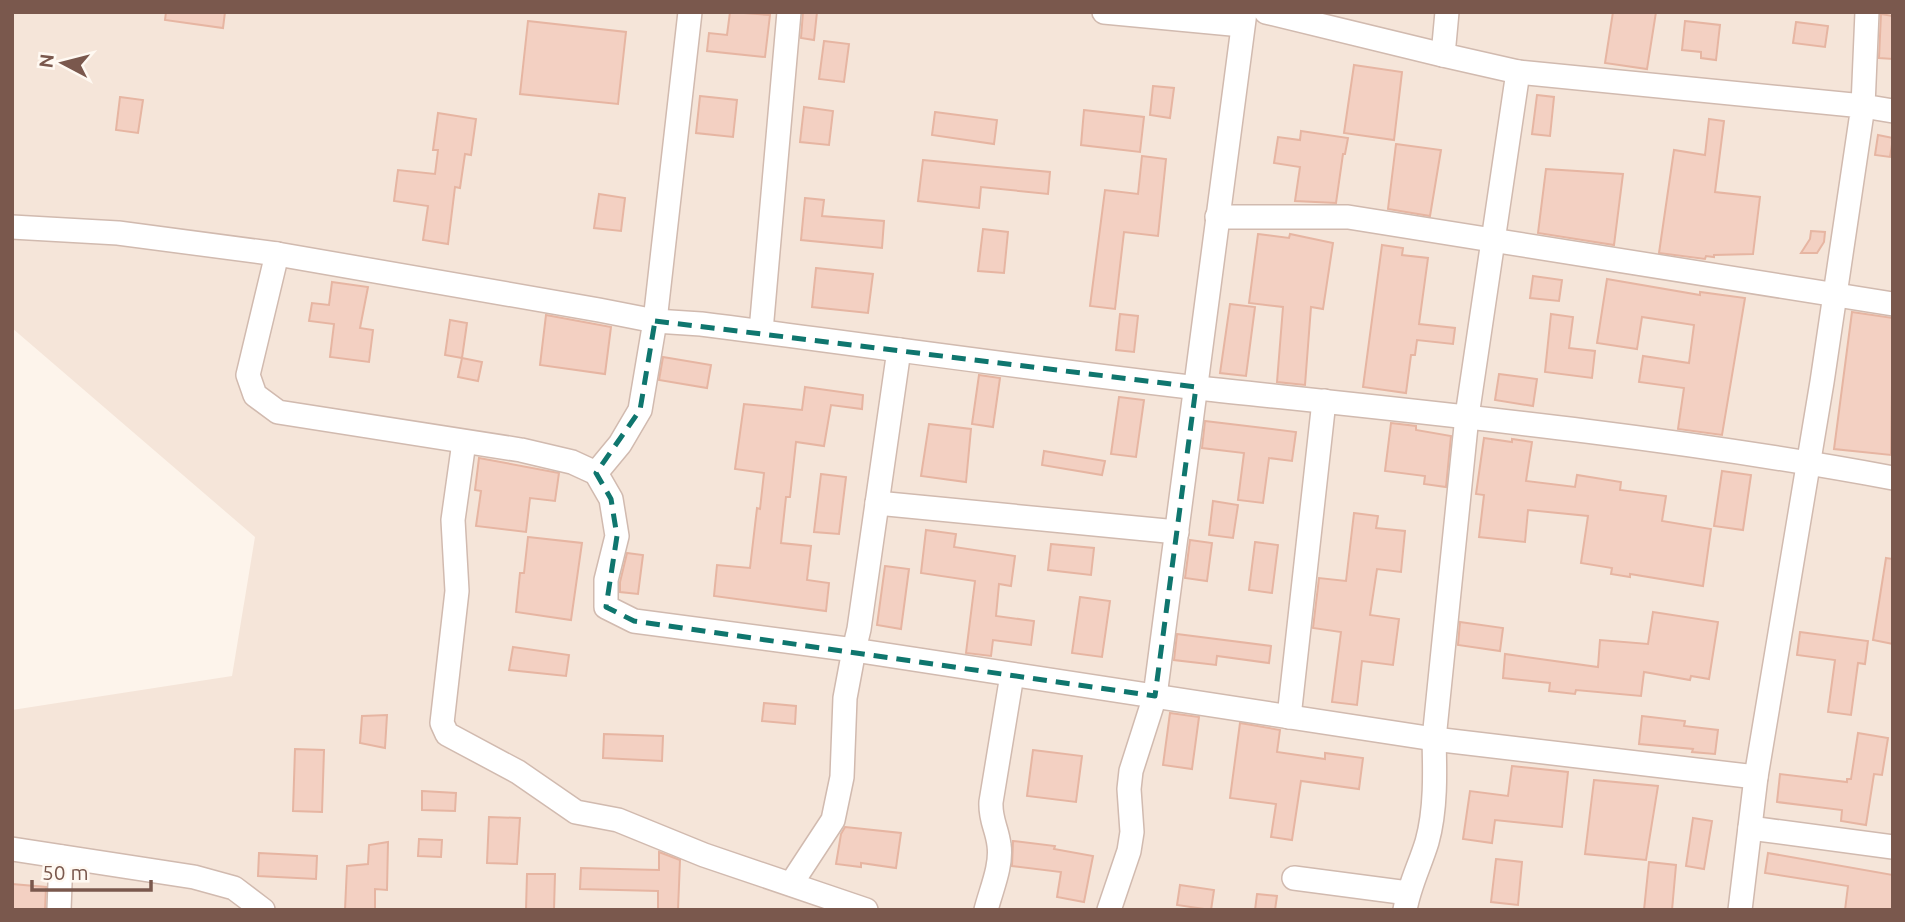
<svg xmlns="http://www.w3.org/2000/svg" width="1905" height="922" viewBox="0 0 1905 922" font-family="Ubuntu,sans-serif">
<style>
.residential{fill:#f5e5d9}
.building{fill:#f3d0c2;stroke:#e6b5a2;stroke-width:2}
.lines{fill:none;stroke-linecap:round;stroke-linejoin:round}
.minor-casing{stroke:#d1baaf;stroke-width:26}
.minor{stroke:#fff;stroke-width:23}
.marked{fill:none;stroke:#0f766e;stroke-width:5;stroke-dasharray:14 9;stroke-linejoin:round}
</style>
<rect width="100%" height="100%" fill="#fdf4eb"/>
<polygon class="residential" points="12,12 1893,12 1893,910 12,910 12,710 232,676 255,537 12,328"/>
<g class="building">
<polygon points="166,12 225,12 223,28 165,20"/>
<polygon points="730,12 770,15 765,57 707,51 709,33 727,35"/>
<polygon points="803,12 817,12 814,40 801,38"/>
<polygon points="1613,12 1656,12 1647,69 1605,63"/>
<polygon points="1881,14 1893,16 1893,59 1879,58"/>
<polygon points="528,21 626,32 618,104 520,94"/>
<polygon points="1685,21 1720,25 1716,60 1701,58 1701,52 1682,50"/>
<polygon points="1796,22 1828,26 1825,47 1793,43"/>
<polygon points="824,41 849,44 844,82 819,79"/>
<polygon points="1354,65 1402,72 1394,140 1344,133"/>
<polygon points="1153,86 1174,88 1170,118 1150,115"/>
<polygon points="1537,95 1554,97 1550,136 1532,134"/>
<polygon points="700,96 737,100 733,137 696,133"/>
<polygon points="120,97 143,100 138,133 116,130"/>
<polygon points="804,107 833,111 829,145 800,142"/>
<polygon points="1084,110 1144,117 1140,152 1081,145"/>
<polygon points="935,112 997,120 994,144 932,135"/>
<polygon points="438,113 476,119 471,155 465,154 460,188 455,187 448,244 423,240 428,206 394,201 398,170 435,174 438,150 433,150"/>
<polygon points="1709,119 1724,121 1715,192 1760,197 1753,254 1714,255 1714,257 1706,256 1705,259 1659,253 1674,150 1705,155"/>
<polygon points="1301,131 1348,138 1345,154 1343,154 1336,203 1295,201 1300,167 1274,163 1278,137 1300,140"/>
<polygon points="1878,135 1893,138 1890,157 1875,155"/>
<polygon points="1396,144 1441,150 1430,216 1388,209"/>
<polygon points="1142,156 1166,159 1158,236 1124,232 1115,309 1090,306 1105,190 1138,194"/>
<polygon points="923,160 1050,172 1048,194 981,187 979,208 918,201"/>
<polygon points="1546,169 1623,174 1614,245 1538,233"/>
<polygon points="599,194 625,198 621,231 594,228"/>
<polygon points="805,198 824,200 822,216 884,221 882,248 801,240"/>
<polygon points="983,229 1008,232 1004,273 978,271"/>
<polygon points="1811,231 1825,232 1824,242 1817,253 1801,253 1810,239"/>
<polygon points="1258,234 1289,238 1290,234 1333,243 1323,309 1311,307 1305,385 1277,382 1283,307 1249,303"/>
<polygon points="1382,245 1403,248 1402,255 1428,258 1419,324 1455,328 1453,344 1417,340 1415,355 1411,355 1406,393 1363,387"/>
<polygon points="816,268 873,274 868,313 812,307"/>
<polygon points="1533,276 1562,280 1559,301 1530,298"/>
<polygon points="1607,279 1700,295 1700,292 1745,298 1722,435 1678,429 1684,388 1639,382 1643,356 1689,363 1694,325 1642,317 1637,349 1597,343"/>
<polygon points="332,282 368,287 360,328 373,330 369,362 330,357 334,324 309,321 312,303 329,305"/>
<polygon points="1230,304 1255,307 1246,376 1220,373"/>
<polygon points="1852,312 1893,318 1891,455 1834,449"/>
<polygon points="1120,314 1138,316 1134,352 1116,350"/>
<polygon points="1551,314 1573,317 1569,348 1595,351 1592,378 1545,372"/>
<polygon points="546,315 611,327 605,374 540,365"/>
<polygon points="450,320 467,323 462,358 445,355"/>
<polygon points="663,357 711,365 707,388 659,380"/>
<polygon points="462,358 482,362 478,381 458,377"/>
<polygon points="1499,374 1537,379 1533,406 1495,400"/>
<polygon points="979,375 1000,378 993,427 972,424"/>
<polygon points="805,387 863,395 862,409 831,405 824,446 796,442 790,497 786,497 781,543 811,546 807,580 829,583 826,611 714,596 717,565 750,568 757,508 760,509 764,473 735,469 744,404 802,410"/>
<polygon points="1119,397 1144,400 1136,457 1111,454"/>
<polygon points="1205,421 1296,432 1292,461 1269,458 1263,503 1238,500 1244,453 1202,448"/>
<polygon points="1391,423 1416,426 1416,430 1451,436 1446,487 1424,484 1425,476 1385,471"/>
<polygon points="929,424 971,429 966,482 921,476"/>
<polygon points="1484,438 1512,442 1512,439 1532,442 1526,481 1575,487 1577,475 1621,482 1620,490 1666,496 1662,521 1711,529 1703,586 1630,574 1630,577 1611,574 1612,568 1581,563 1588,516 1528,510 1525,542 1479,537 1484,495 1476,494"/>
<polygon points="1044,451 1105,461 1102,475 1042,465"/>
<polygon points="479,458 559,473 555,501 530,498 526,532 476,526 481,491 475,490"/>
<polygon points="1722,471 1751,475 1743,530 1714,526"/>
<polygon points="821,474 846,477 839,534 814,532"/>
<polygon points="1213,501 1238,505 1233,538 1209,535"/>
<polygon points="1354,513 1378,516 1376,528 1405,531 1401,572 1377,569 1370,615 1399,619 1393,665 1362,661 1357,705 1332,702 1341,632 1313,628 1319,578 1346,581"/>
<polygon points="926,530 956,534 954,547 1015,556 1011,586 999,584 996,616 1034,621 1031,645 993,640 991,656 966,653 975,581 921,573"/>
<polygon points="528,537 582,543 571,620 516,612 520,573 524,573"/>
<polygon points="1190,540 1212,543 1207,581 1185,578"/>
<polygon points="1255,542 1278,545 1272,593 1249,590"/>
<polygon points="1051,544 1094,548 1091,575 1048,570"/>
<polygon points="627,553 643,555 638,594 620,592 620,582"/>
<polygon points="1886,558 1893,559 1893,644 1873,640"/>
<polygon points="885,566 909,569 901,629 877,625"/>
<polygon points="1080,597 1110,601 1102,657 1072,653"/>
<polygon points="1653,612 1718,622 1709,679 1691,676 1690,680 1644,672 1641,696 1576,690 1575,694 1549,691 1550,683 1503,678 1505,654 1598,667 1600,640 1648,644"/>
<polygon points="1460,622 1503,628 1500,651 1458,645"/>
<polygon points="1800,632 1868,641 1865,664 1858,663 1851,715 1828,712 1835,660 1797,655"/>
<polygon points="1177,634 1271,646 1269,663 1217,656 1216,665 1174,660"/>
<polygon points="513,647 569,655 566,676 509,670"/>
<polygon points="764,703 796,706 795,724 762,721"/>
<polygon points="1170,713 1199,717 1192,769 1163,765"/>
<polygon points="387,715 385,748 360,743 362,716"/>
<polygon points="1642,716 1685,721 1684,726 1718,730 1715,754 1692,752 1693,749 1639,744"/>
<polygon points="1240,723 1280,730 1277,752 1325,759 1325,753 1363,758 1359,789 1301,781 1292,840 1271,837 1276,804 1230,798"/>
<polygon points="1858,733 1888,738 1882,775 1874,774 1866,825 1841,821 1842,810 1777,802 1780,774 1847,782 1847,779 1851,779"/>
<polygon points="604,734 663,736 662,761 603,758"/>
<polygon points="295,749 324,750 322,812 293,811"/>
<polygon points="1033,750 1082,756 1076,802 1027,796"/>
<polygon points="1512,766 1568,772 1562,827 1495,820 1492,843 1463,839 1470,791 1508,796"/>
<polygon points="1594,780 1658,786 1646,860 1585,854"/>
<polygon points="422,791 456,793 455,811 422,810"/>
<polygon points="489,817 520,818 517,864 487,863"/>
<polygon points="1693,818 1712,821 1704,869 1686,866"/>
<polygon points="845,827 901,833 896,868 861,863 861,867 836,864 841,834"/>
<polygon points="419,839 442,840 441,857 418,856"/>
<polygon points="1013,841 1055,846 1054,849 1093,856 1084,902 1057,897 1061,872 1012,866"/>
<polygon points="388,842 387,890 375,889 375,910 345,910 347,866 368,864 369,845"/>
<polygon points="659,852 680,860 678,910 658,910 658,891 580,889 581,868 659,870"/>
<polygon points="259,853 317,856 316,879 258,876"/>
<polygon points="1768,853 1893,875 1893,910 1845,910 1848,886 1765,873"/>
<polygon points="1496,859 1522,862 1518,905 1491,902"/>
<polygon points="1649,862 1676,865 1672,910 1644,910"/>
<polygon points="527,874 555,874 554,910 526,910"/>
<polygon points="12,884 46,887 45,910 12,910"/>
<polygon points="1180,885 1214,890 1211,910 1177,905"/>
<polygon points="1257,894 1277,896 1275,910 1255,910"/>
</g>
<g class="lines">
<g class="minor-casing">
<g id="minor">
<polyline points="1104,12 1242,25"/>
<polyline points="1266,12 1443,55"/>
<polyline points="1867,12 1863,106 1893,111"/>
<polyline points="1518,72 1863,106 1822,382 1756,777 1740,910"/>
<polyline points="1217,217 1348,217 1893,304"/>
<path d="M12 227 118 233 277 254 599 310 655 321 701 324C867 345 1032 369 1198 388 1431 413 1663 435 1893 478"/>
<polyline points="277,254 248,375 255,395 278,412 521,450 572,462 596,473 611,499 617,536 606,580 606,607 634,621 854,650 845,698 842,777 833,820 791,884"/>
<polyline points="761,331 789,12"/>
<polyline points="899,350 859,629 854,650 1434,739 1756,777"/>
<polyline points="464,442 453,520 457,591 442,723 447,734 518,772 576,812 618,820 704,855 866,910"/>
<polyline points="596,473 620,444 640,410 655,321 690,12"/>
<polyline points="877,503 1177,532"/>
<polyline points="1289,717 1324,401"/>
<polyline points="1750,828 1893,847"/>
<polyline points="12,849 194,877 234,888 263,910"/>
<polyline points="1294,878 1408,893"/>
<polyline points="59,910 61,857"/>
<path d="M986 910C991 890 1002 866 999 845 997 828 990 820 991 802L1012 675"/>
<polyline points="1109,910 1129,851 1132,832 1129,789 1131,771 1155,696 1245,12"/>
<path d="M1405 910C1409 886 1420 865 1427 842 1436 810 1435 772 1434 739L1467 416 1518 72 1443 55 1447 12"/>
</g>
</g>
<use href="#minor" class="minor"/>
</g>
<path class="marked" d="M655 321 1196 387 1155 696 634 621 606 607 617 536 611 499 596 473 640 410Z"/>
<rect width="1905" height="922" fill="none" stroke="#7a584d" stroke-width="28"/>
<g transform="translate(63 63) rotate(277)" stroke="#fff9f2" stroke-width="5" paint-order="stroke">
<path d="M0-5L12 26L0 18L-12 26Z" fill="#7a584d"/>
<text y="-10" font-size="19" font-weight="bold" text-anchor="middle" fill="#7a584d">N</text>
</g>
<path d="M32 880v10h119v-10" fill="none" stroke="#7a584d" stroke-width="3.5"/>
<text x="42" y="880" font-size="21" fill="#7a584d" stroke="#fff9f2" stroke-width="5" paint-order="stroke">50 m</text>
</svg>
